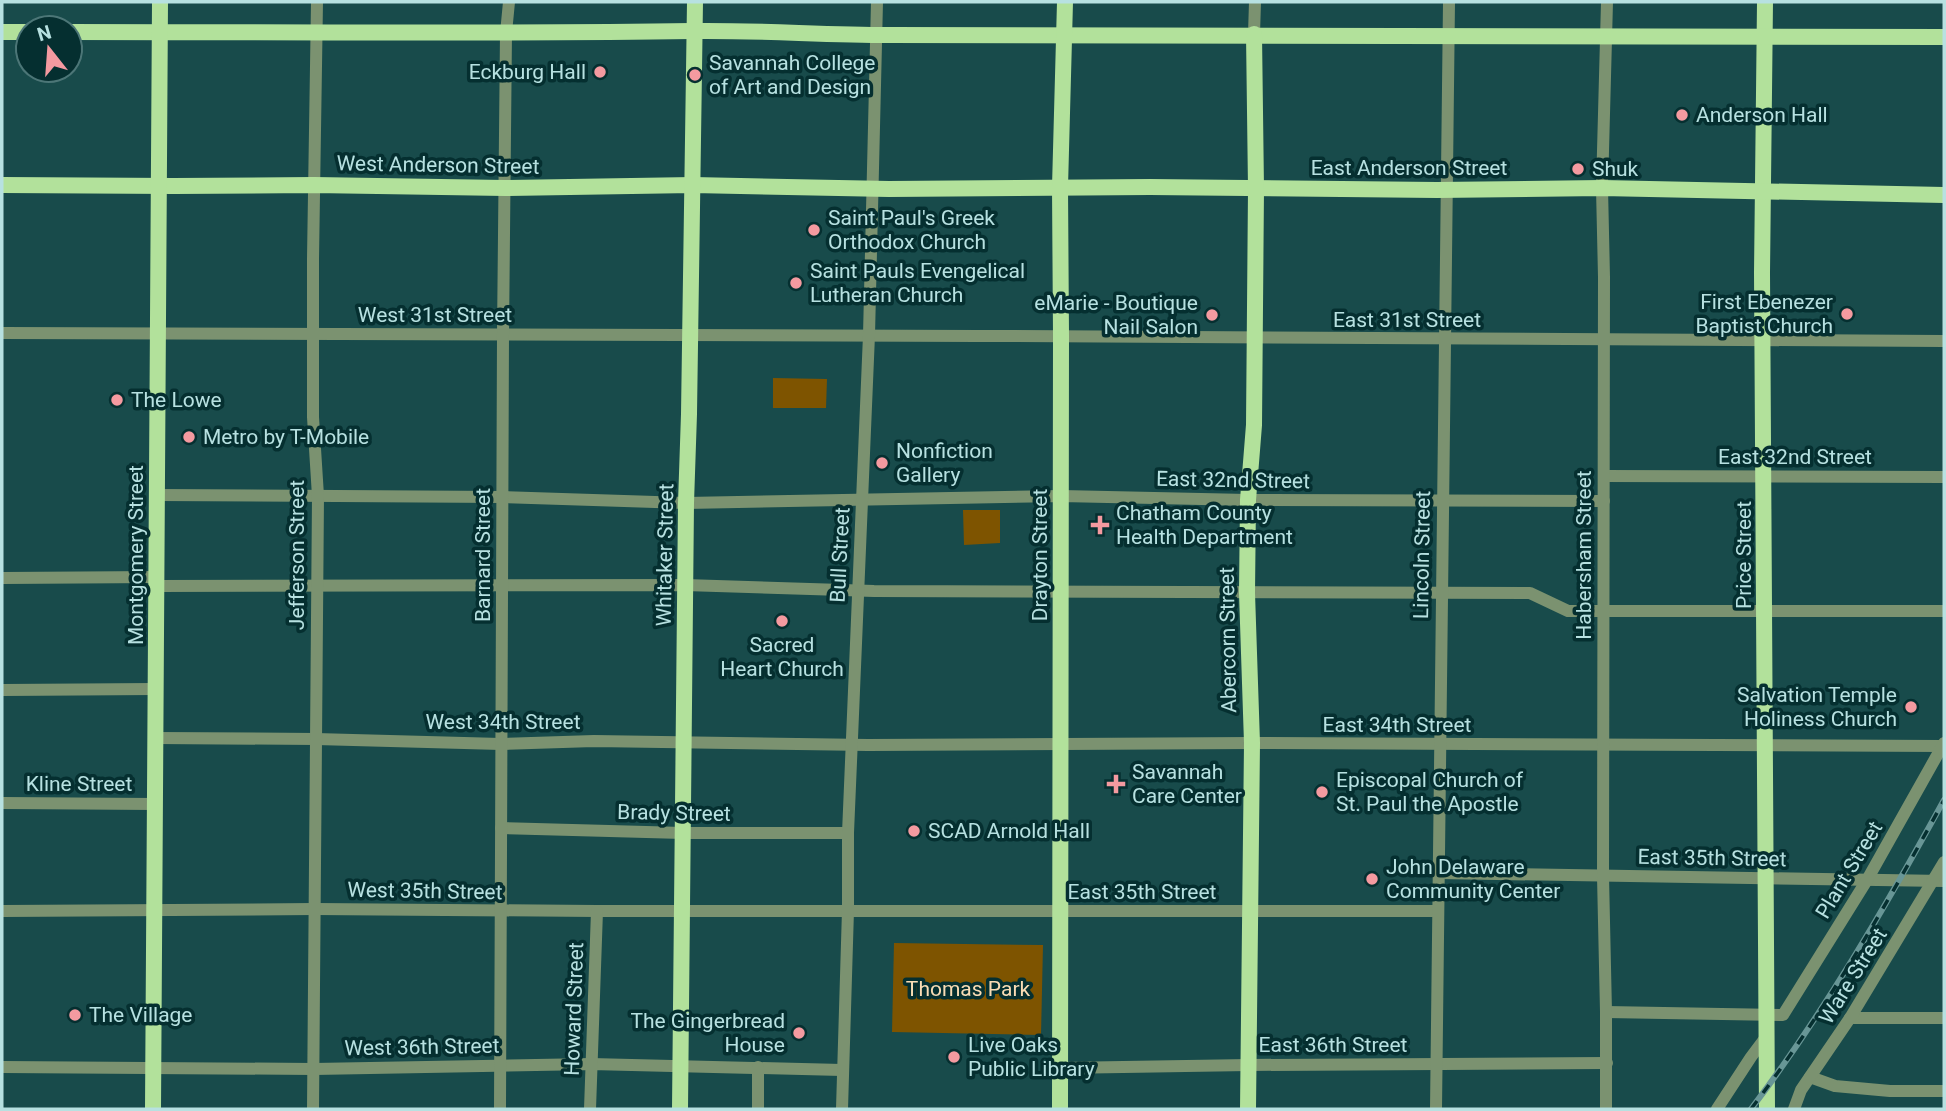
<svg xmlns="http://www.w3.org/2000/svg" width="1946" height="1111" viewBox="0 0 1946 1111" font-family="Roboto,sans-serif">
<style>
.green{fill:#7e5400}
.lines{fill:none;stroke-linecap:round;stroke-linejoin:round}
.minor{stroke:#7b9270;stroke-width:12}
.major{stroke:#b2e19b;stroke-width:16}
.rail-casing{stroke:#689696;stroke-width:6}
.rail{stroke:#052f30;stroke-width:3.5;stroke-dasharray:10;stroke-linecap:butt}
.poi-dot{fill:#f49aa0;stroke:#052f30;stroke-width:2.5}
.labels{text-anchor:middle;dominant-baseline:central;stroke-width:7;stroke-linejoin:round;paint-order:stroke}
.poi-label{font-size:21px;fill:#b7e1e1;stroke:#052f30;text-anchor:start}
.street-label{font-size:21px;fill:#b7e1e1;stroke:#052f30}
.park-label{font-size:21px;fill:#f9dcb4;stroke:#052f30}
</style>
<rect width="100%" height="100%" fill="#184b4b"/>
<g class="green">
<polygon points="773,378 827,379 826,408 773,408"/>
<polygon points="963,510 1000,510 1000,543 964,545"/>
<polygon points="894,943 1043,945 1041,1035 892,1032"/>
</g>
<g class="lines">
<g class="minor">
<polyline points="1254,34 1255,2"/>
<path d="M2 333C649 335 1297 336 1944 341"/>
<polyline points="1604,476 1944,477"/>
<polyline points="157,495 503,497 686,503 1061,496 1248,500 1604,501"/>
<polyline points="2,578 157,577"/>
<polyline points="157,586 685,585 874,591 1530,593 1568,611 1944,611"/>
<polyline points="2,690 155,689"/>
<polyline points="156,738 316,739 501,744 594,741 868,745 1252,743 1943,746"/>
<polyline points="2,803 155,804"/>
<polyline points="501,828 683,833 848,833"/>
<polyline points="1438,873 1944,881"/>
<polyline points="2,911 315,909 597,911 1437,911"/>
<polyline points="1606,1012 1783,1015 1867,880 1944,743"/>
<polyline points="1850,1018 1944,1018"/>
<polyline points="2,1067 314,1069 591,1064 842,1070"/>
<polyline points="1060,1068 1249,1065 1607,1063"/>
<polyline points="1810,1077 1835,1086 1890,1091 1944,1091"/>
<polyline points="313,1109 318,496 313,417 313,259 317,2"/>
<polyline points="500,1109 503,335 506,33 509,2"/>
<polyline points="590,1109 597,911"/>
<polyline points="758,1109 758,1067"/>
<polyline points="842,1109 848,910 848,833 869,335 877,2"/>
<polyline points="1436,1109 1449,2"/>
<polyline points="1606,1109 1606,1012 1603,876 1604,277 1602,188 1607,2"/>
<polyline points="1717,1109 1751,1057 1766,1037"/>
<polyline points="1794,1109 1801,1090 1850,1018 1944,862"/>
</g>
<g class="major">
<polyline points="1765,2 1762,273 1767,1109"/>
<polyline points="2,32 28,32"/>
<path d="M70 32C277 32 484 34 692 31 757 30 823 35 889 35 1241 34 1593 37 1944 37"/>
<polyline points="2,185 174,186 314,185 505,188 693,185 889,189 1150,187 1437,190 1602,188 1944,195"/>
<polyline points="153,1109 160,2"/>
<polyline points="680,1109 686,503 689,414 695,2"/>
<polyline points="1060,1109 1061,335 1060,187 1065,2"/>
<polyline points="1248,1109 1252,743 1247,593 1248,500 1254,425 1256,189 1254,34"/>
</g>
<g class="rail-casing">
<path id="rail" d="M1751 1109C1824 1013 1886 906 1944 800"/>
</g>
<use href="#rail" class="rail"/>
</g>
<g class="poi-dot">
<circle cx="600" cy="72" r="7"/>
<circle cx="695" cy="75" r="7"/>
<circle cx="1682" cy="115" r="7"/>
<circle cx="1578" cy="169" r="7"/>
<circle cx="814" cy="230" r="7"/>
<circle cx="796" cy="283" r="7"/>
<circle cx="1847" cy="314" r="7"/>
<circle cx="1212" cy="315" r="7"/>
<circle cx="117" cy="400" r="7"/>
<circle cx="189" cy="437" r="7"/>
<circle cx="882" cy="463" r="7"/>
<path d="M1096.5 514.5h7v7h7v7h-7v7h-7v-7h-7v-7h7z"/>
<circle cx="782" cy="621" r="7"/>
<circle cx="1911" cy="707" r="7"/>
<path d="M1112.5 773.5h7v7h7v7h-7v7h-7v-7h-7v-7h7z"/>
<circle cx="1322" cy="792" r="7"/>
<circle cx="914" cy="831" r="7"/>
<circle cx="1372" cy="879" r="7"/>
<circle cx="75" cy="1015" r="7"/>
<circle cx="799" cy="1033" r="7"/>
<circle cx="954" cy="1057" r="7"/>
</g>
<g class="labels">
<g class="poi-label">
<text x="709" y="63">Savannah College<tspan x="709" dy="24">of Art and Design</tspan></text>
<text x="586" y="72" text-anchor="end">Eckburg Hall</text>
<text x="1696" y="115">Anderson Hall</text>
<text x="1592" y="169">Shuk</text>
<text x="828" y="218">Saint Paul's Greek<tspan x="828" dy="24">Orthodox Church</tspan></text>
<text x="810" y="271">Saint Pauls Evengelical<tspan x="810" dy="24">Lutheran Church</tspan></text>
<text x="1833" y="302" text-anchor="end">First Ebenezer<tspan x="1833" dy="24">Baptist Church</tspan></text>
<text x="1198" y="303" text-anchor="end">eMarie - Boutique<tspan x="1198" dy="24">Nail Salon</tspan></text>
<text x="131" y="400">The Lowe</text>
<text x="203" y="437">Metro by T-Mobile</text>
<text x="896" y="451">Nonfiction<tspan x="896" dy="24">Gallery</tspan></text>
<text x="1116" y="513">Chatham County<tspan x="1116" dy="24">Health Department</tspan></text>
<text x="782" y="645" text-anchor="middle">Sacred<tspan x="782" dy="24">Heart Church</tspan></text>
<text x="1897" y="695" text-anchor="end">Salvation Temple<tspan x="1897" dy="24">Holiness Church</tspan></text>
<text x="1132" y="772">Savannah<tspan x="1132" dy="24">Care Center</tspan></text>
<text x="1336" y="780">Episcopal Church of<tspan x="1336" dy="24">St. Paul the Apostle</tspan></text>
<text x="928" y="831">SCAD Arnold Hall</text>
<text x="1386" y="867">John Delaware<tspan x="1386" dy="24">Community Center</tspan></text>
<text x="89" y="1015">The Village</text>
<text x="785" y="1021" text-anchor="end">The Gingerbread<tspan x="785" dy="24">House</tspan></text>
<text x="968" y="1045">Live Oaks<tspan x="968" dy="24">Public Library</tspan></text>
</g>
<g class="street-label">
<text transform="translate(438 165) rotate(1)">West Anderson Street</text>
<text x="1409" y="168">East Anderson Street</text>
<text x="435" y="315">West 31st Street</text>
<text x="1407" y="320">East 31st Street</text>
<text x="1795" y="457">East 32nd Street</text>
<text transform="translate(1233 480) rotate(1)">East 32nd Street</text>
<text transform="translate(136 555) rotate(-90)">Montgomery Street</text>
<text transform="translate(297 555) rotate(-90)">Jefferson Street</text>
<text transform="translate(483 555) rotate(-90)">Barnard Street</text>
<text transform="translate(665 555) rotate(-89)">Whitaker Street</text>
<text transform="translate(840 555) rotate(-87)">Bull Street</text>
<text transform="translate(1040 555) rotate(-90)">Drayton Street</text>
<text transform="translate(1422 555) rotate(-89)">Lincoln Street</text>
<text transform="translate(1584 555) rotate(-90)">Habersham Street</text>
<text transform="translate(1744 555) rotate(-90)">Price Street</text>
<text transform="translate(1228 640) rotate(-91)">Abercorn Street</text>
<text x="503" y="722">West 34th Street</text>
<text x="1397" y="725">East 34th Street</text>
<text x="79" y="784">Kline Street</text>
<text transform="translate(674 813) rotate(1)">Brady Street</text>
<text transform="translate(1712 858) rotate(1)">East 35th Street</text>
<text transform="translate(1849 870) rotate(-59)">Plant Street</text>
<text transform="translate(425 891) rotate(1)">West 35th Street</text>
<text x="1142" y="892">East 35th Street</text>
<text transform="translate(1853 976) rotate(-58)">Ware Street</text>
<text transform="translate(574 1009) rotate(-88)">Howard Street</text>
<text x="1333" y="1045">East 36th Street</text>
<text transform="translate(422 1047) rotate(-1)">West 36th Street</text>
</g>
<g class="park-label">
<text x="968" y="989">Thomas Park</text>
</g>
</g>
<rect width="1946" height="1111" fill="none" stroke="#b7e1e1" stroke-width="7"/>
<g transform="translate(49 49) rotate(343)"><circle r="33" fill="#052f30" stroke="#4c7677" stroke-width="2"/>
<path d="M0-5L12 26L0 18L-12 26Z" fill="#f49aa0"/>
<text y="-10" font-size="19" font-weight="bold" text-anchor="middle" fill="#b7e1e1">N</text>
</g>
</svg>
